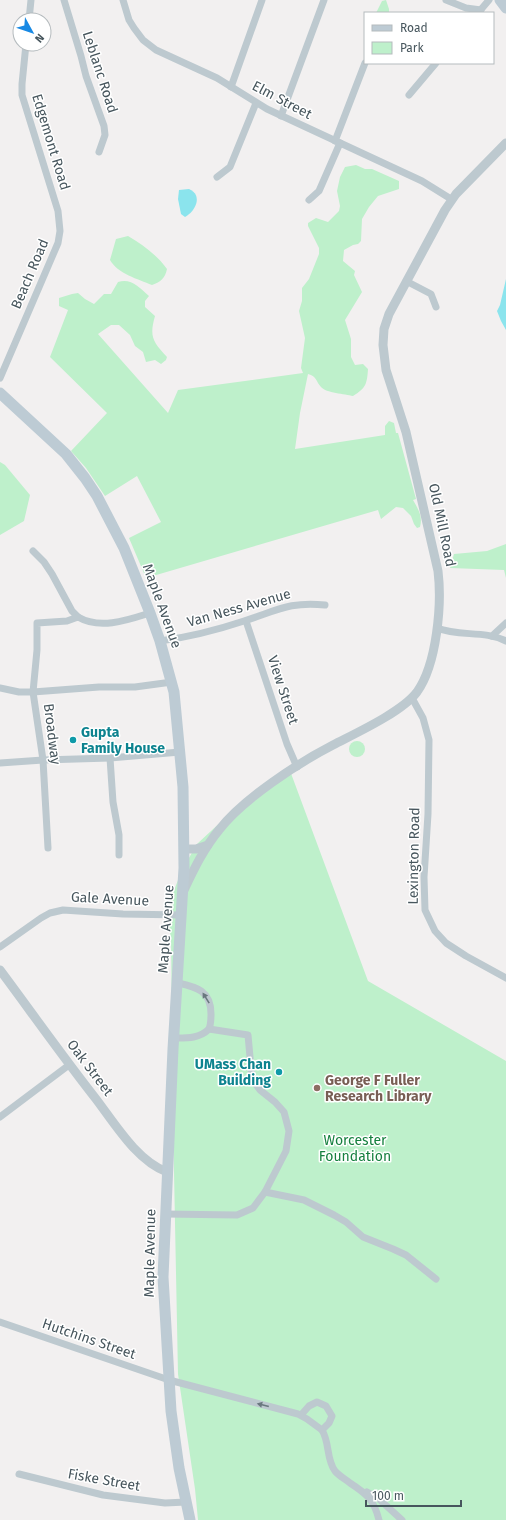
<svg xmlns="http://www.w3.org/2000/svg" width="506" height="1520" viewBox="0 0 506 1520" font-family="'Fira Sans',sans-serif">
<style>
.green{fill:#bef0cb}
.water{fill:#8be4ed}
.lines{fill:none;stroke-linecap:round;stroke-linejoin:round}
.minor{stroke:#bdc9cf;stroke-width:7}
.tertiary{stroke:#bdc9cf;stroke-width:9}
.secondary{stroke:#bdcbd4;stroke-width:11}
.oneway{fill:#6a787f}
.culture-dot{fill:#0f9aa8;stroke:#fff;stroke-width:1.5}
.education-dot{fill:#8d6e63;stroke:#fff;stroke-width:1.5}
.labels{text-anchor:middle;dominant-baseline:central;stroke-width:3;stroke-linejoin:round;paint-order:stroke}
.street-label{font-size:14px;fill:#47565d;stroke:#fff}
.culture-label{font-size:14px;font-weight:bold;fill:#0d838f;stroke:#fff;text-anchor:start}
.education-label{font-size:14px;font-weight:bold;fill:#785e54;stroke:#fff;text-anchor:start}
.park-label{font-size:14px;fill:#16803f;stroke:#fff}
</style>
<rect width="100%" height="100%" fill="#f2f0f0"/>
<g class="green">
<polygon points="386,0 389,9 389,13 376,13 382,1"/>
<path d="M356 165 365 169H372L399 181V189L378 196 369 207 362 219 361 241 358 244 353 245 344 250 343 261 355 271 354 275 362 292 345 320 351 339V357L355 365 363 364 368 369C367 384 366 388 353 396 345 394 326 393 321 387 316 382 317 376 308 374L300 413 295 449 385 435V426L389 421 394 423 396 433H398L416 499 413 500C418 509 423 516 420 527L417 528 414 524 411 516 403 508 396 507 381 519 378 510 146 578 129 538 161 522 137 476 105 496 86 468 71 451 107 413 50 357 68 310 59 306V298L72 294 78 293 85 299 94 304 104 294H111L118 282C131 278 139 287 149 296L145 301V307L155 316C149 337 153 342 167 357L166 360 161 364 155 360 146 362 143 352 135 346 130 335 119 325H111L98 334 168 413 178 390 303 373 301 368 305 338 299 311 302 301V288L309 279 319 254V248L308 226V223L316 218 328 222 339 211 340 206 337 191 340 177 345 167Z"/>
<path d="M128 236C143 245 157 255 167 269 165 278 161 282 152 285 138 279 118 274 110 260L116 239Z"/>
<polygon points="0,462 5,465 30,495 24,521 0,535"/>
<polygon points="506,544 506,578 504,570 450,568 454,554 487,551"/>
<circle cx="357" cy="749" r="8"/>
<polygon points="289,768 368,981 506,1061 506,1520 198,1520 195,1489 178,1374 173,1121 171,937 167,920 171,898 182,870 197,844 239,805"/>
</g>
<g class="water">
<path d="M189 189C203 195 196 211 185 217L181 214 178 199 179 190Z"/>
<polygon points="506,279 506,330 501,321 497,311 500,305"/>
</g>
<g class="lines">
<g class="minor">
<polyline points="64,0 81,56 86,76 104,126 105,135 99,152"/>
<polyline points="123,0 129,20 134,28 143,40 156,50 217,78 267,109 422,181 451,199"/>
<polyline points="446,0 466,8 481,10"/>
<polyline points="478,13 489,0"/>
<polyline points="29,20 31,0"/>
<polyline points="231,87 262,0"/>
<polyline points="409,95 436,63"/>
<polyline points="281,116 324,0"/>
<polyline points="335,141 365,63"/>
<polyline points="217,177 230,167 256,103"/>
<polyline points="309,200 319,191 340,143"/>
<polyline points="406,281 431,294 436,307"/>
<polyline points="0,378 58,243 60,231 58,211 22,95 22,84 26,44"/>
<polyline points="33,551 44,562 52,574 72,611 78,617"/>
<polyline points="246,621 287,744 297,767"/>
<path d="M437 628C459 637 484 630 506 641"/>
<polyline points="492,636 506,623"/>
<path d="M160 641C189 637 217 630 244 621 276 611 290 601 325 605"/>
<polyline points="0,688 19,692 33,692 99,687 135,687 172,682"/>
<polyline points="412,698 423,718 429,740 428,814 424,877 425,910 435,931 446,943 466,956 506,978"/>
<polyline points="110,758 113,802 119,835 119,855"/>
<polyline points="0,763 43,760 110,758 180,752"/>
<path d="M48 848 43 760 33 692 37 650V623L67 621 78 617C100 630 128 620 150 613"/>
<polyline points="0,947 41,918 50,913 63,910 123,914 182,915"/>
<polyline points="209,1029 248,1035 252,1079 260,1090 275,1102 284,1112 289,1131 286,1151 265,1192"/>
<path d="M173 1038C186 1038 199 1039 209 1029 211 1024 211 1019 211 1014 211 991 197 987 178 983"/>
<polyline points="0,1117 69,1065"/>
<polyline points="165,1214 237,1215 253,1208 265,1192 304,1200 334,1215 346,1222 363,1237 393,1249 406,1255 436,1279"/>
<polyline points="0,1322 169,1380 298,1414 307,1419 322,1430 329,1423 332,1416 326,1406 317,1402 309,1406 301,1415"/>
<path d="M322 1430C330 1443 326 1459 335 1471 339 1476 345 1479 350 1483 367 1494 374 1500 379 1520"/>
<polyline points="19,1474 103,1495 165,1503 186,1502"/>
<polyline points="367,1492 379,1499 402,1520"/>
</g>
<g class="tertiary">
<polyline points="185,849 196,849 208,845"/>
<path d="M184 890C194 869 204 848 219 830 243 799 298 763 333 745 356 733 402 712 417 692 437 664 442 604 438 571L406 432 386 370 383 345 384 329 389 314 445 210 456 194 506 143"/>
<path d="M0 970C32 1013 63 1057 96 1099 115 1124 137 1161 167 1172"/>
</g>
<g class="secondary">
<polyline points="500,0 506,8"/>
<polyline points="0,393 66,454 85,478 97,496 124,548 150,613 160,641 174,692 183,787 184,868 173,1049 163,1277 171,1411 179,1468 190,1520"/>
</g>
</g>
<defs><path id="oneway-solid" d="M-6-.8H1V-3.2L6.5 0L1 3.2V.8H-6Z"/></defs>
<g class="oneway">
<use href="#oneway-solid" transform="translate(206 998) rotate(-122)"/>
<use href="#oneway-solid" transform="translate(263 1405) rotate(-166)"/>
</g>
<g class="culture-dot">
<circle cx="73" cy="740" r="4"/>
<circle cx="279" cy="1072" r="4"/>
</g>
<circle class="education-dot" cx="317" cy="1088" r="4"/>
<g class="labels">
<g class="street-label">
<text transform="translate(100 72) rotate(72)">Leblanc Road</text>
<text transform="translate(282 100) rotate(28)">Elm Street</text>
<text transform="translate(51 142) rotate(73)">Edgemont Road</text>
<text transform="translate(30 274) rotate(-67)">Beach Road</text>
<text transform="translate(442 525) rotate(78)">Old Mill Road</text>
<text transform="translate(162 606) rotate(70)">Maple Avenue</text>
<text transform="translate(239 608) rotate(-16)">Van Ness Avenue</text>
<text transform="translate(283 690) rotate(72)">View Street</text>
<text transform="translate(52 734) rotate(83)">Broadway</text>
<text transform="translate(414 856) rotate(-89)">Lexington Road</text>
<text transform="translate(110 899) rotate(3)">Gale Avenue</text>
<text transform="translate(166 929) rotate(-86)">Maple Avenue</text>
<text transform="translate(90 1068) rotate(53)">Oak Street</text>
<text transform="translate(150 1253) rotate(-89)">Maple Avenue</text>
<text transform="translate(89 1339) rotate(19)">Hutchins Street</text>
<text transform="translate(104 1480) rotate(10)">Fiske Street</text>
</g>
<g class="culture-label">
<text x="81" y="732">Gupta<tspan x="81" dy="16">Family House</tspan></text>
<text x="271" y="1064" text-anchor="end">UMass Chan<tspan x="271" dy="16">Building</tspan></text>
</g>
<g class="education-label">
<text x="325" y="1080">George F Fuller<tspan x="325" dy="16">Research Library</tspan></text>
</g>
<g class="park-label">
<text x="355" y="1140">Worcester<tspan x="355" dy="16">Foundation</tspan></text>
</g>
</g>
<rect x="364" y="12" width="130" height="52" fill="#ffffff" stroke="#b5bbbe"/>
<rect x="372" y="25" width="20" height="6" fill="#bdcbd4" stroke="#b5bbbe"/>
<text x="400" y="32" font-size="12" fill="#47565d">Road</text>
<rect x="372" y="42" width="20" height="12" fill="#bef0cb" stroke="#b5bbbe"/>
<text x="400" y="52" font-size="12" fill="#47565d">Park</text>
<g transform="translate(32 32) rotate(130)"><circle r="19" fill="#ffffff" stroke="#b5bbbe"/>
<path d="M0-3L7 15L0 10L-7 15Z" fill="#1789e4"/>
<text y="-6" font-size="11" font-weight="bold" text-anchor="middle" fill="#47565d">N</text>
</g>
<path d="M366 1500v6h95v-6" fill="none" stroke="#47565d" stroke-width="2"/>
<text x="372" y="1500" font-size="12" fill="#47565d" stroke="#ffffff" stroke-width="3" paint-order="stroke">100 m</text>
</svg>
